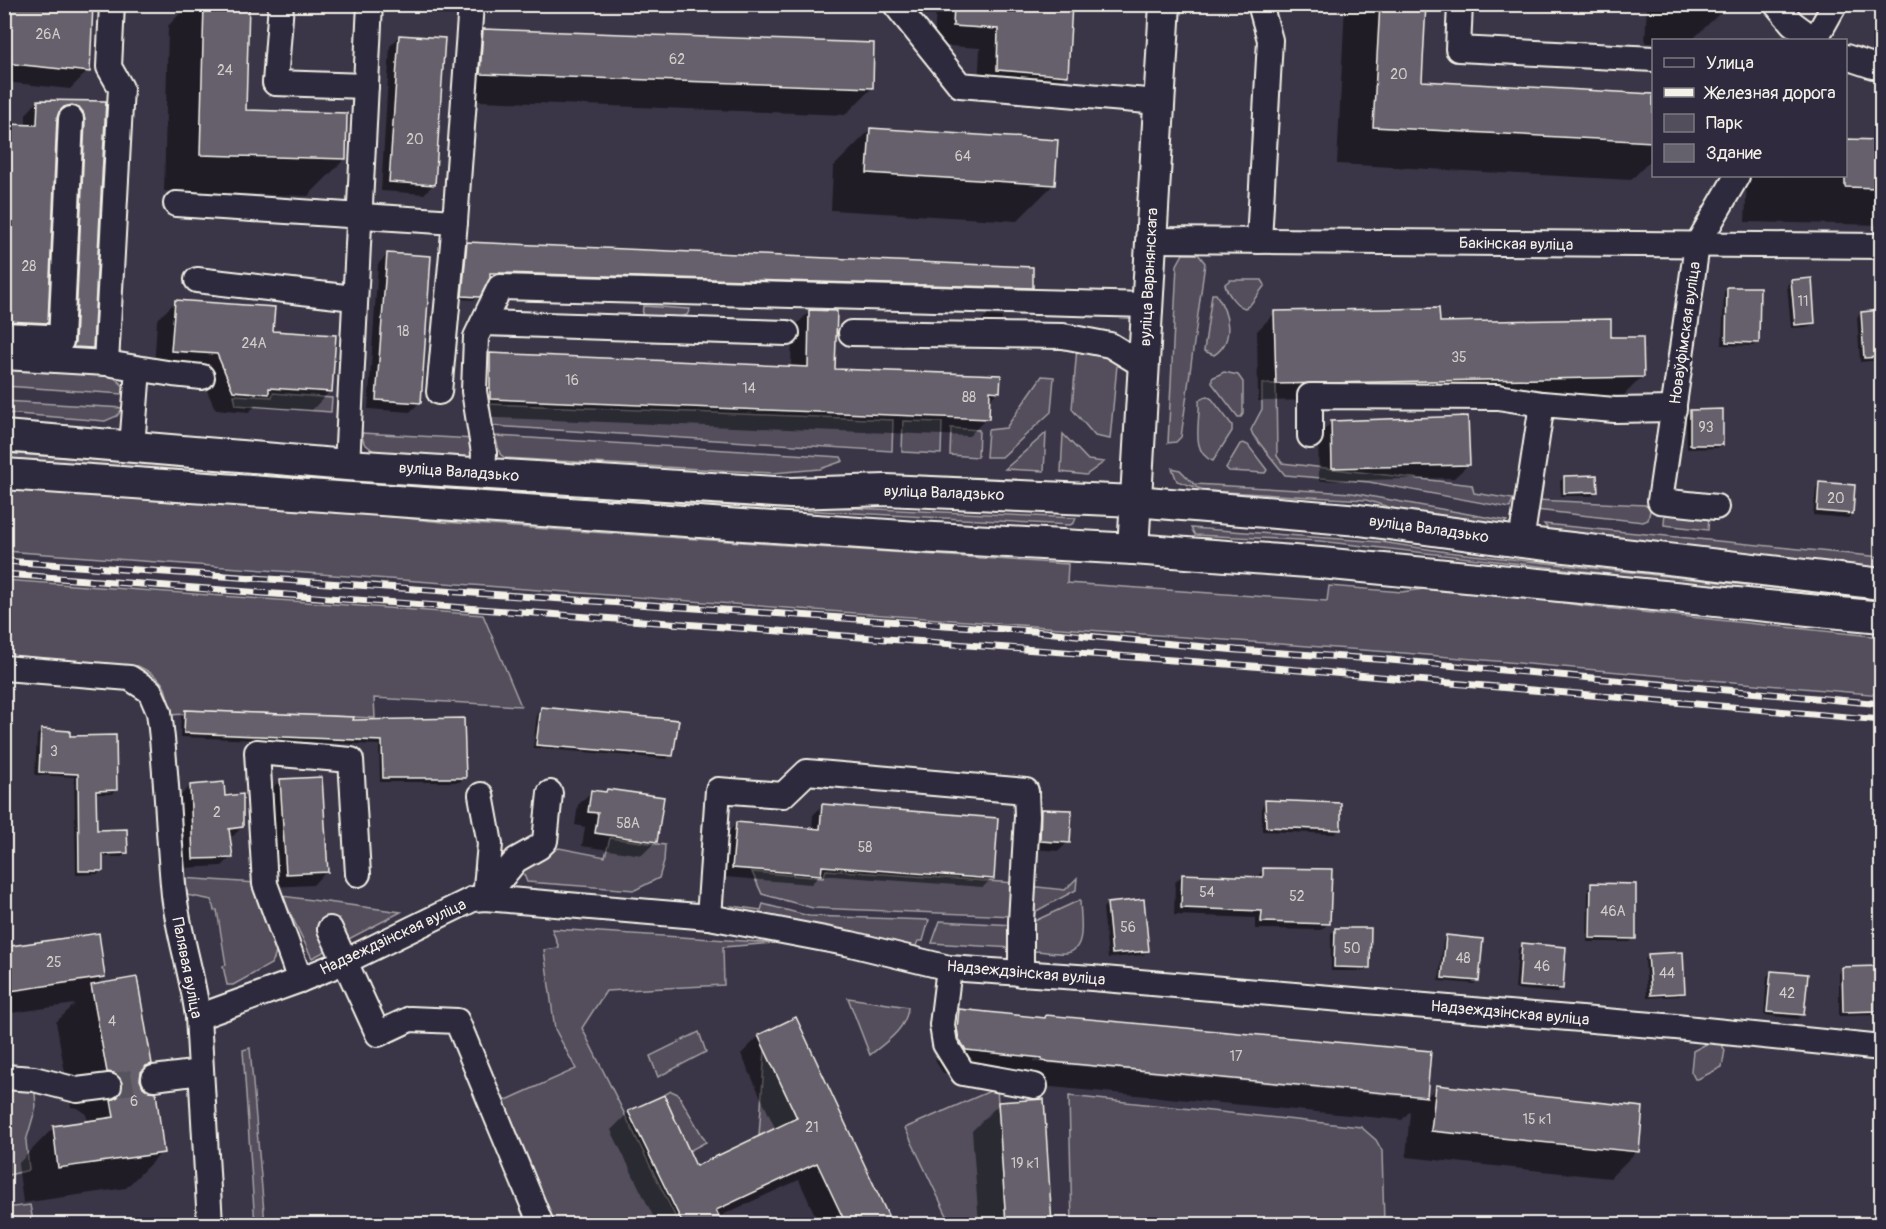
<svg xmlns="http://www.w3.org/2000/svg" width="1886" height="1229" viewBox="0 0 1886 1229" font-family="Pangolin,sans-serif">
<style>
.green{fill:#534e5c;stroke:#a4a0a2;stroke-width:1.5}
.shadow{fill:#0007;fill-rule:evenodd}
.building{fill:#65616c;stroke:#f4f1e8;stroke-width:1.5}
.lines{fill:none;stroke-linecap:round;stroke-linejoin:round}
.minor-tunnel{stroke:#57525f;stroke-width:24;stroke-dasharray:24 12;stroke-linecap:butt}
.minor-casing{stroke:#f4f1e8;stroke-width:28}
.major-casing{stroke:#f4f1e8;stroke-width:34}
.minor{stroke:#2f2a3d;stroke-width:24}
.major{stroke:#2f2a3d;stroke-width:30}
.rail-casing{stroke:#f4f1e8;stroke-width:7}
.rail{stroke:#2f2a3d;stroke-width:4.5;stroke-dasharray:14;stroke-linecap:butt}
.labels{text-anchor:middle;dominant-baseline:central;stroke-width:5;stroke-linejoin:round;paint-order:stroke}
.number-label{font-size:14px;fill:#d0cdc9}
.street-label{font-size:16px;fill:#f4f1e8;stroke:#2f2a3d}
</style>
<rect width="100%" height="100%" fill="#3b3647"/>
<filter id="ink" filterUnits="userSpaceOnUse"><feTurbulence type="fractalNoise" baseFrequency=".0167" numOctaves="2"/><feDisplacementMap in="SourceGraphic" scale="12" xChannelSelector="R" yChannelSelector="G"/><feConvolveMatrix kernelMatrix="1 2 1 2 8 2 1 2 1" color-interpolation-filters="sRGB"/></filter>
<g filter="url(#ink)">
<g class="green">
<polygon points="1183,254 1198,254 1205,263 1181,437 1176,442 1168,443 1177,265"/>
<path d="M1230 280H1262L1265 285 1250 305 1245 308C1236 306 1227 293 1225 284Z"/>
<path d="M1212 294H1216C1228 312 1236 341 1214 355L1204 351Z"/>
<polygon points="643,306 690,309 687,315 641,329"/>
<polygon points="1077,347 1103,352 1117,365 1110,439 1095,436 1072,409"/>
<polygon points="4,367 109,373 127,389 123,394 5,386"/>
<polygon points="1224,372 1238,375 1243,382 1243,414 1241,417 1238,417 1212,383 1212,378"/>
<polygon points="1042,376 1054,377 1051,412 1002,457 986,457 988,430 1006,428"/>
<polygon points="1262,384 1276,384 1277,456 1282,463 1472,485 1474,493 1513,499 1510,508 1369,482 1285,475 1253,435 1251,430 1262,409"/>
<polygon points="273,393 332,398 331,412 236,405 234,395 272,397"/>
<path d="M1207 396 1212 399 1232 425V431L1213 461C1189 452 1201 420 1199 400Z"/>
<polygon points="4,401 123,408 117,416 105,421 5,413"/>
<polygon points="487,404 893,420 892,451 492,426"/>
<polygon points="903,421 942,422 941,454 902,452"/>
<polygon points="951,428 979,430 978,457 950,455"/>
<polygon points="361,433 475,439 476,452 469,460 376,453 364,443"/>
<polygon points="1046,433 1044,471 1005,469"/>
<polygon points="1063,434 1088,460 1104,462 1086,475 1061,472"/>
<polygon points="495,436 841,457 843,461 820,469 773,473 505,458 500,454"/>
<polygon points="1243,443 1248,445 1267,470 1265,473 1229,471 1226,468 1240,444"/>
<polygon points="4,453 214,469 657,499 1076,518 1074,523 1070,525 363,486 5,458"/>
<polygon points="1172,468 1180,470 1194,484 1352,493 1507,521 1494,530 1415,515 1366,500 1207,491 1177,481"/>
<polygon points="5,485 217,498 442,522 1068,564 1067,583 1327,601 1329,586 1402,592 1446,586 1585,606 1881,637 1881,695 1404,653 5,551"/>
<polygon points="1535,500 1645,505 1651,506 1648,520 1643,522 1536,510"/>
<polygon points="1665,510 1709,515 1708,530 1664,525"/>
<polygon points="1544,524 1881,557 1881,569 1549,530"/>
<polygon points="1191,528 1381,542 1447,552 1881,600 1881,605 1382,548 1319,541 1195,535"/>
<path d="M4 580 483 615 521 706 374 698 375 718 185 710V714L169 715C169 686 163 678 138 666L5 656Z"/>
<polygon points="610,838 665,845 664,861 659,878 635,890 527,882 520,865 559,848 605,857"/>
<polygon points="826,870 1015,883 1015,916 813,908 762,894 752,872 823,878"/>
<polygon points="181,878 256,883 276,952 274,959 271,964 233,985 227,985 223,966 226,965 217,910 214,911 212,900 181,894"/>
<polygon points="1077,878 1076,890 1027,916 1029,886 1065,890"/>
<polygon points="282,896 401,912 312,958"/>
<path d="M1080 900C1080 915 1088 951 1066 953 1055 954 1043 951 1033 951L1028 924Z"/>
<polygon points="763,904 809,916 929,920 923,941 918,941 915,948 772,916 743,915 732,906 761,910"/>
<polygon points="940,921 1014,925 1013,948 932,943"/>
<polygon points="552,929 774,943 723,947 724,985 606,991 582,1028 679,1224 555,1224 502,1102 576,1069 555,1029 544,950 559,948"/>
<path d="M848 998 908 1007C907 1029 885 1043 870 1055Z"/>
<polygon points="699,1032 706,1052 658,1077 650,1056"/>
<polygon points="1708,1043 1721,1044 1725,1050 1722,1067 1698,1079 1695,1079 1691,1071 1693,1051"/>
<polygon points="250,1048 265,1224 255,1224 243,1050"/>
<polygon points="765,1050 797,1118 759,1136"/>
<polygon points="34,1079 36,1107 26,1141 29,1170 5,1176 5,1088"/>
<polygon points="997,1088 1006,1224 951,1224 905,1128"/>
<polygon points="671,1091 678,1094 706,1142 689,1151 664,1095"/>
<polygon points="1069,1096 1361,1127 1376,1140 1382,1151 1384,1224 1072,1224"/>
<polygon points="30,1205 33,1221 5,1224 5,1208"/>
</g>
<g class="shadow">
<polygon points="4,4 88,71 70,89 4,82"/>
<polygon points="189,4 247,4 244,111 345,159 308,196 164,191 168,26"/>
<polygon points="936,4 1071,4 1067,75 1047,95 978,89 980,48 934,45"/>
<polygon points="1345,4 1424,4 1420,82 1654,95 1654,157 1631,180 1337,164"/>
<polygon points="1647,4 1725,4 1725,8 1692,40 1654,40 1654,43 1645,43"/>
<polygon points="484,30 872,88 845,115 454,100 457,57"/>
<polygon points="399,37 433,185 424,194 381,191 390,46"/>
<polygon points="38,101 104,103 91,347 79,360 62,359 67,119 59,117 55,117 46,322 34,334 4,333 4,126 26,127 26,114"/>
<polygon points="870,130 1054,184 1017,221 831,210 833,167"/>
<polygon points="1846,141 1882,141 1882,225 1745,222 1747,176 1846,176"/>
<polygon points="468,244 1031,287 1027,291 495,276 489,277 474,300 459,299 464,248"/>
<polygon points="387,255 419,403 410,412 368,409 378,264"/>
<polygon points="1792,281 1814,322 1810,327 1791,328 1787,285"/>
<polygon points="1728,288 1757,342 1753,346 1722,345 1724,292"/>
<polygon points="175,302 272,332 330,391 312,410 255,406 249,412 215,409 199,372 154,369 157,320"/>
<polygon points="810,311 834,370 998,391 988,402 987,418 969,436 473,417 472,372 490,354 791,367 792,329"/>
<polygon points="1882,312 1882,360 1860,362 1857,317 1861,313"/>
<polygon points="1275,313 1438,323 1610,339 1642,377 1624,395 1258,401 1257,331"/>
<polygon points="986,316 1002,317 1002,320 998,324 981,324 982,320"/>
<polygon points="1690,411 1722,444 1718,448 1687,449 1686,415"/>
<polygon points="1331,423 1468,465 1454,478 1319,481 1318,436"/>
<polygon points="1565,477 1596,492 1592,496 1561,496 1560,481"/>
<polygon points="1820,484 1852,514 1848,518 1813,515 1816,488"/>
<polygon points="541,709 671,755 667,759 533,748 537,713"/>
<polygon points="185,712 352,722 464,777 460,782 380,782 379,745 180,737 181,716"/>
<polygon points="41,731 68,737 116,790 112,794 95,794 95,831 126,853 122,857 102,857 102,870 98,874 76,875 74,777 35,775 37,735"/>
<polygon points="280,780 326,871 313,885 272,887 267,794"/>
<polygon points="190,786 223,797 242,827 233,836 229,836 231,857 222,866 184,868 181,795"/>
<polygon points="607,790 656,841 642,855 582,846 585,827 575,825 578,805 592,791 604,793"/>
<polygon points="1266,802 1339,830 1335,834 1262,831 1262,806"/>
<polygon points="822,806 992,878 983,887 820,875 811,884 724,877 727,833 736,824 812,830 813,815"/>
<polygon points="1042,810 1068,842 1059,851 1032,849 1033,819"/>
<polygon points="1264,869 1329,923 1321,930 1255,929 1255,918 1174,915 1175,883 1182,875 1256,878"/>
<polygon points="1592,885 1634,938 1630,942 1587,942 1588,889"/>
<polygon points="1107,904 1147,951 1143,955 1108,958 1103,908"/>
<polygon points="1336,929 1368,967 1364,971 1331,971 1331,933"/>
<polygon points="1447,937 1478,980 1474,984 1439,981 1443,941"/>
<polygon points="1523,945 1561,989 1557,993 1515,989 1518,949"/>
<polygon points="4,948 104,977 94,986 151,1063 139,1075 138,1081 142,1088 147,1092 162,1152 126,1188 23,1203 18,1164 53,1128 88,1122 88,1120 85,1113 78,1108 71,1107 56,1022 75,1004 4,1014"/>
<polygon points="1649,955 1683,992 1679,996 1647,998 1645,959"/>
<polygon points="1843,968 1882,972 1882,1015 1839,1016 1839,972"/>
<polygon points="1772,972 1803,1014 1798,1019 1764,1015 1767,976"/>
<path d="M959 1011 1043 1019 1046 1016 1429 1052 1425 1099 1437 1087 1637 1151 1610 1178 1406 1157 1410 1111 1402 1120 1019 1084V1080L943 1073 936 1062 935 1053 936 1034ZM1034 1059 1406 1094V1097L1034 1062Z"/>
<polygon points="795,1019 890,1224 819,1224 799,1180 718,1217 721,1224 657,1224 611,1130 629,1112 696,1168 776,1130 741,1054 759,1036"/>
<polygon points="1043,1101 1051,1224 979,1224 972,1131 999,1104"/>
<polygon points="1799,1221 1799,1224 1754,1224 1755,1224"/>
</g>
<g class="building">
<polygon points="4,4 93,4 90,72 4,63"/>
<polygon points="204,4 249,4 246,110 347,113 346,159 200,155"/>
<polygon points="954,4 1072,4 1068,76 997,70 998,29 953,26"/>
<polygon points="1380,4 1426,4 1422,81 1653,94 1653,142 1373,127"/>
<polygon points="483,29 874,43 873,88 480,74"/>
<polygon points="399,35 445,38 435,185 389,182"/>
<polygon points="38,100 106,101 93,348 73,347 75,342 85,120 83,112 79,107 72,105 64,107 59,112 57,118 48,323 4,321 4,124 37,125"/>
<polygon points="870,128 1058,140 1055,185 867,173"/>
<polygon points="1845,139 1881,140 1881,188 1845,187"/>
<polygon points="467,242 1033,267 1033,288 500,273 490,273 490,278 480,297 462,296"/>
<polygon points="387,253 431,256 421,403 376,400"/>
<polygon points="1812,278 1815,323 1795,325 1791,280"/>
<polygon points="1727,287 1760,287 1759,343 1726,342"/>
<polygon points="175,300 275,307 273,331 336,335 332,392 269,388 269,394 233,391 217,354 171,351"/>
<polygon points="1439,308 1440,322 1611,319 1611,337 1643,337 1644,377 1276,384 1274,311"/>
<polygon points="809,310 837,311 835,369 1001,375 1000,392 990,391 989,419 490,399 490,353 808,367"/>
<polygon points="1881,310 1881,357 1864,358 1861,312"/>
<polygon points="1723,409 1723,445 1690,445 1690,410"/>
<polygon points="1468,416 1470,465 1332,468 1331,421"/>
<polygon points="1597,475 1598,492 1564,493 1564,476"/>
<polygon points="1819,482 1855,485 1853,514 1817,511"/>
<polygon points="541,707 679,720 673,756 536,745"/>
<polygon points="185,710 354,717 353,720 464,718 466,778 383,778 382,741 184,733"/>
<polygon points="41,729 70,731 70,736 116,735 117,790 96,791 97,830 127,829 128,853 103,854 103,871 79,871 78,774 39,772"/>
<polygon points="322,777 328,872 286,874 280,779"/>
<polygon points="224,782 225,796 243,794 243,827 229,829 233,858 193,859 190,785"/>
<polygon points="607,789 664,797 657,842 595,833 598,813 588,812 591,790 606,792"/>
<polygon points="1265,800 1341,803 1341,830 1266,827"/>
<polygon points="822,804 998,818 994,879 822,866 821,875 732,868 736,822 820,829"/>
<polygon points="1041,809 1072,810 1070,843 1040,841"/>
<polygon points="1263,868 1332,869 1330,924 1261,922 1262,911 1181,908 1182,874 1263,877"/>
<polygon points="1591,883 1636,884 1636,939 1590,938"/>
<polygon points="1144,899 1149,951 1112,954 1107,903"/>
<polygon points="1335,928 1371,928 1370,968 1334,967"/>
<polygon points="99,933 105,977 4,992 4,947"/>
<polygon points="1446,935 1483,939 1479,981 1442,978"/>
<polygon points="1522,943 1566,947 1563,989 1519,986"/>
<polygon points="1683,952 1685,993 1651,995 1648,954"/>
<polygon points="1878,966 1878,1011 1843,1012 1842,967"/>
<polygon points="1771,971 1808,974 1804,1015 1767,1012"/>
<polygon points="137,977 152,1064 146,1066 141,1072 140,1080 143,1087 148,1091 156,1092 164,1153 58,1168 53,1126 114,1117 111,1100 118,1097 122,1091 123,1084 120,1077 114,1073 107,1072 91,985"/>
<polygon points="959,1009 1045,1018 1046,1015 1431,1051 1427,1097 1042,1061 1042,1058 966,1050 959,1039 957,1029"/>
<polygon points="796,1017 892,1224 846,1224 817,1163 716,1210 723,1224 683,1224 628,1111 664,1095 696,1166 797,1118 758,1035"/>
<polygon points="1436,1085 1643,1107 1639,1152 1431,1131"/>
<polygon points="1044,1099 1052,1224 1006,1224 998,1102"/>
</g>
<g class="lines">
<polyline class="minor-tunnel" points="109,1086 154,1078"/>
<g class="minor-casing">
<g id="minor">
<polyline points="281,4 275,83 366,86"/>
<polyline points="895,4 960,85 1159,102"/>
<polyline points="1460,4 1458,49 1654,59"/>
<polyline points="1776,4 1792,23 1815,40"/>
<polyline points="1815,40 1835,4"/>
<polyline points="1846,57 1873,66 1882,66"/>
<polyline points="176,204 455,222"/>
<polyline points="1151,240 1882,246"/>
<polyline points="1259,241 1270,40 1260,4"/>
<polyline points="197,280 354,298"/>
<polyline points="483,323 787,333"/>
<polyline points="851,333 1063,336 1110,345 1143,365"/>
<polyline points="4,335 48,337 61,341 71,119"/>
<polyline points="4,357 106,363 173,374 202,377"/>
<polyline points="106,363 121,88 109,67 112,4"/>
<polyline points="439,392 455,222 471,4"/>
<polyline points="1310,436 1310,396 1498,397 1542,404"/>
<polyline points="132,447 138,369"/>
<polyline points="347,465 370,4"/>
<polyline points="483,473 484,453 474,391 476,337 500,287 1147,305"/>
<polyline points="1716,507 1660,501 1697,245 1737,176"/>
<polyline points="1521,542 1542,404 1615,410 1674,409"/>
<path d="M4 668 130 678 150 691 159 712C167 772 168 834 174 895 179 936 193 976 198 1017L210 1224"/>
<polyline points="481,795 490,844 485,898"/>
<polyline points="485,898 516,860 539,847 545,841 550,793"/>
<polyline points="709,917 718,790 783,795 807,772 1026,791 1027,816 1021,922 1021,974"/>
<polyline points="330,929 378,1034 410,1019 457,1021 541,1224"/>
<polyline points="949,968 942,1025 945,1044 963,1073 1035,1086"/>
<polyline points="300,980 265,884 257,752 351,760 358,874"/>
<polyline points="198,1017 300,980 344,962 473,899 485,898 709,917 851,944 949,968 1092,978 1676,1027 1882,1048"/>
<polyline points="4,1077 34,1079 77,1090 109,1086"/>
<polyline points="154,1078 201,1072"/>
</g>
</g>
<g class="major-casing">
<g id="major">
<polyline points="4,436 347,465 791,493 886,490 1135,501 1359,520 1521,542 1882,584"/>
<polyline points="4,474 917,537 1133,549 1321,563 1882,617"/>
<polyline points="1133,549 1165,4"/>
</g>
</g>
<use href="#minor" class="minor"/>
<use href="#major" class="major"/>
<g class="rail-casing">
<g id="rail">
<polyline points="4,561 1033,631 1237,650 1390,660 1882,704"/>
<polyline points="4,574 1240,665 1882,720"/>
</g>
</g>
<use href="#rail" class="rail"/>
</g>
</g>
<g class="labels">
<g class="number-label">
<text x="48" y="34">26А</text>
<text x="677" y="59">62</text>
<text x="225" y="70">24</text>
<text x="1399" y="74">20</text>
<text x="415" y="139">20</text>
<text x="963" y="156">64</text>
<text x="29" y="266">28</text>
<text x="1803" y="301">11</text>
<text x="403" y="331">18</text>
<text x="254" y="343">24А</text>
<text x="1459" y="357">35</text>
<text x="572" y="380">16</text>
<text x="749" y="388">14</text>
<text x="969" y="397">88</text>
<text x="1706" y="427">93</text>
<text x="1836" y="498">20</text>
<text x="54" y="751">3</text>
<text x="217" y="812">2</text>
<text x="628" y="823">58А</text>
<text x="865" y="847">58</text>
<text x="1207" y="892">54</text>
<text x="1297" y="896">52</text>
<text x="1613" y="911">46А</text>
<text x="1128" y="927">56</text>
<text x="1352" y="948">50</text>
<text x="1463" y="958">48</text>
<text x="54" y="962">25</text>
<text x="1542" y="966">46</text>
<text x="1667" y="973">44</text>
<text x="1787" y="993">42</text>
<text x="112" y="1021">4</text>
<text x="1236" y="1056">17</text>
<text x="134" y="1101">6</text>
<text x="1537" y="1119">15 к1</text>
<text x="812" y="1127">21</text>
<text x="1025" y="1163">19 к1</text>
</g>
<g class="street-label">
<text transform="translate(1516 244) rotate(1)">Бакінская вуліца</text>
<text transform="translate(1149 277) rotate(-87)">вуліца Варанянскага</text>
<text transform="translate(1685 333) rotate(-82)">Новаўфімская вуліца</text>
<text transform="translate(459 472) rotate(4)">вуліца Валадзько</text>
<text transform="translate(944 493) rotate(2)">вуліца Валадзько</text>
<text transform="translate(1429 529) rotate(8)">вуліца Валадзько</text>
<text transform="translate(393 937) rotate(-25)">Надзеждзінская вуліца</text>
<text transform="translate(187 968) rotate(79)">Палявая вуліца</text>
<text transform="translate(1026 973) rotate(5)">Надзеждзінская вуліца</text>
<text transform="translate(1510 1013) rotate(5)">Надзеждзінская вуліца</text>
</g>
</g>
<rect width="1886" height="1229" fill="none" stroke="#2f2a3d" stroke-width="24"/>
<rect x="12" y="12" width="1862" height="1205" fill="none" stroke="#f4f1e8" stroke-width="2" filter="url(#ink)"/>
<rect x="1652" y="39" width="195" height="138" fill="#2f2a3d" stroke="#7e7a81" stroke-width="1.5"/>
<rect x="1664" y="58" width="30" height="9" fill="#2f2a3d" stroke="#7e7a81" stroke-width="1.5"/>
<text x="1706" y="69" font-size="18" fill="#f4f1e8">Улица</text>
<rect x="1664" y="88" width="30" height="9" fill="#f4f1e8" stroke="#7e7a81" stroke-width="1.5"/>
<text x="1706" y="99" font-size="18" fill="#f4f1e8">Железная дорога</text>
<rect x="1664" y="114" width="30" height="18" fill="#534e5c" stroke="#7e7a81" stroke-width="1.5"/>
<text x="1706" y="129" font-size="18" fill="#f4f1e8">Парк</text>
<rect x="1664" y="144" width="30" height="18" fill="#65616c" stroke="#7e7a81" stroke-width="1.5"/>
<text x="1706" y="159" font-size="18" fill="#f4f1e8">Здание</text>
</svg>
